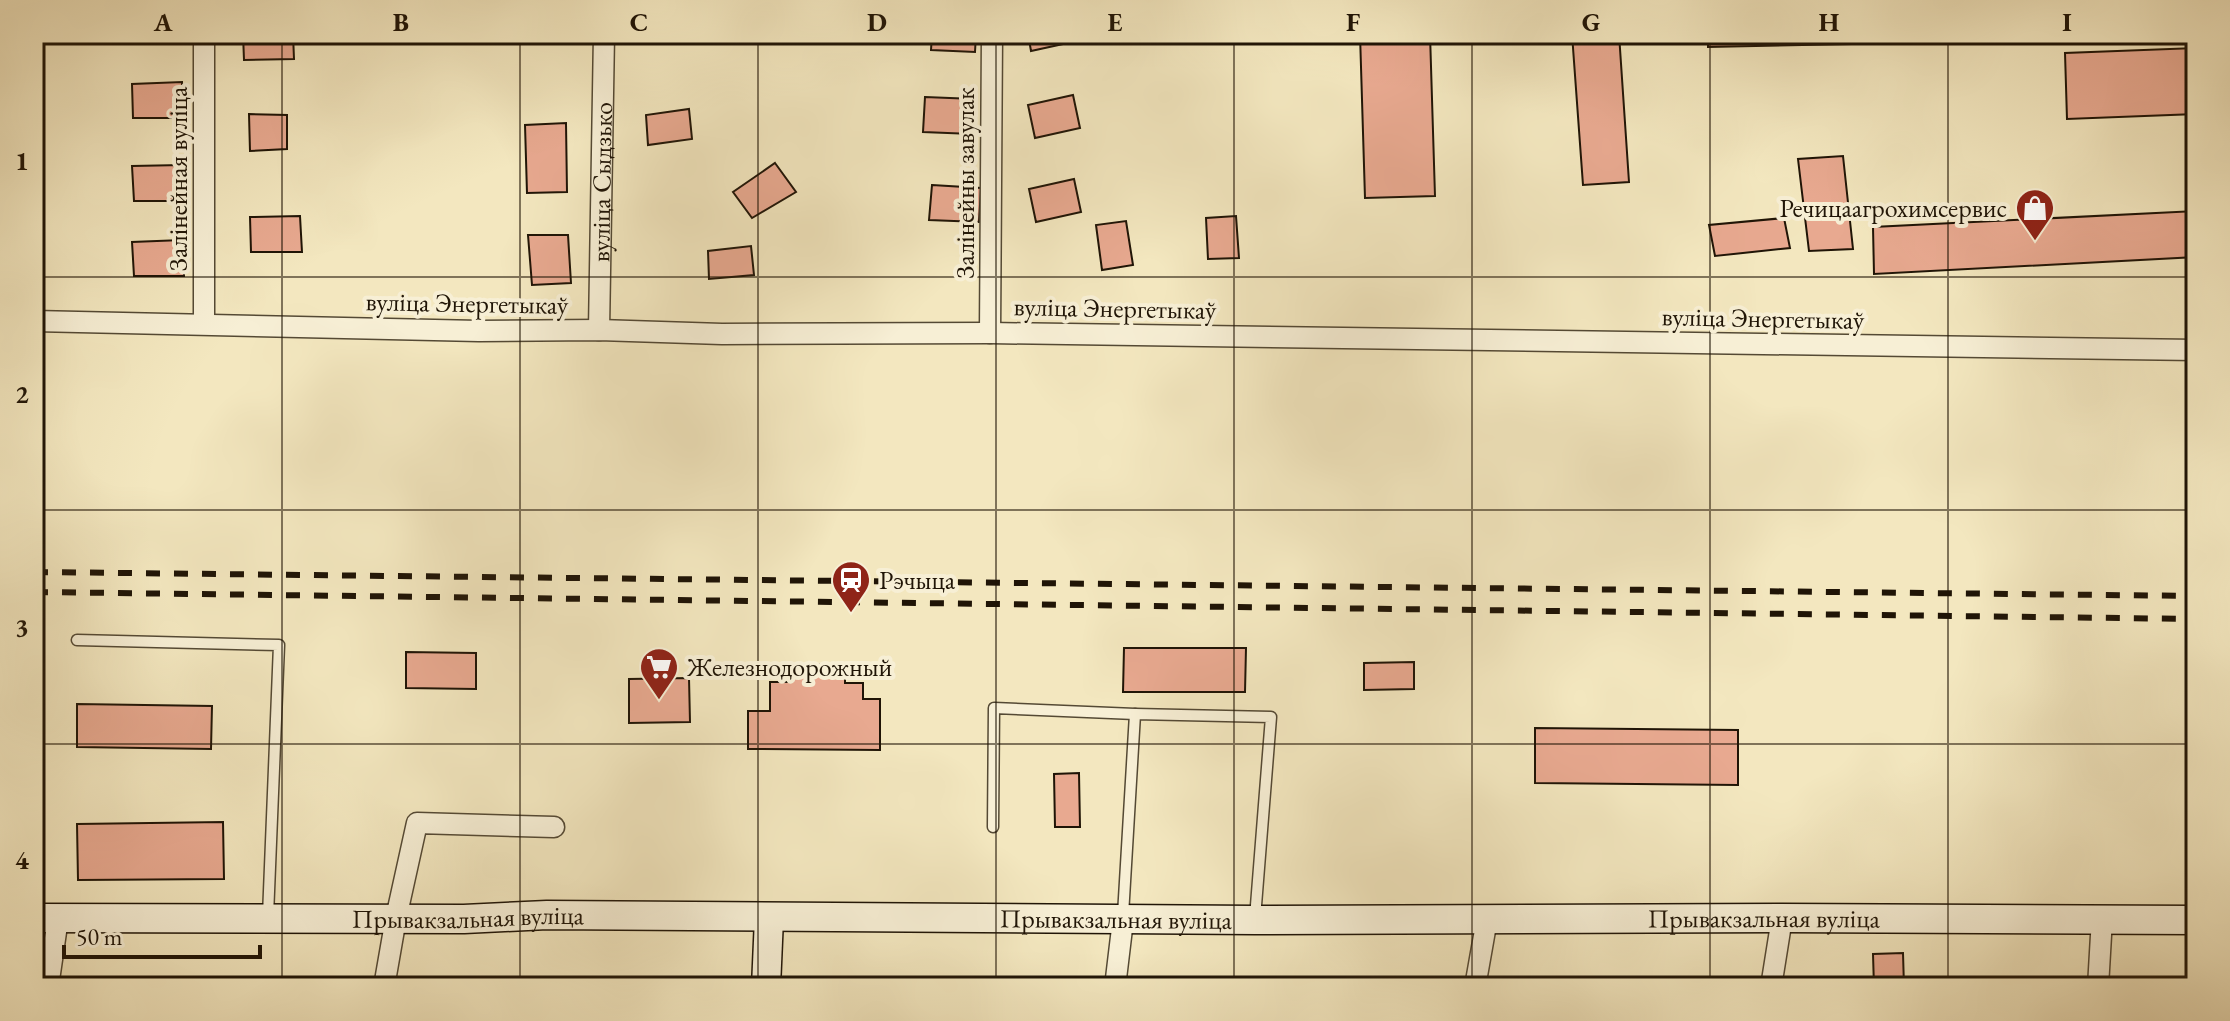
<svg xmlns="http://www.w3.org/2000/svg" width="2230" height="1021" viewBox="0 0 2230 1021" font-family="'EB Garamond',serif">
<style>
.building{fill:#e8a990;stroke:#1f1406;stroke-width:2}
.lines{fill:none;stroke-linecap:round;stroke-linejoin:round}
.lane-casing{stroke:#544934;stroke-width:13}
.street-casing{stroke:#544934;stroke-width:23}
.secondary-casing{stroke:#1f1406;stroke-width:31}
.lane{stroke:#f7efd5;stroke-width:10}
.street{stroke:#f7efd5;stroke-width:20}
.secondary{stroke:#f7efd5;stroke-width:28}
.rail{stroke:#1f1406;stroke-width:6;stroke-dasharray:14 14;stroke-linecap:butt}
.grid{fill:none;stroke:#1f1406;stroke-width:2;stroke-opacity:0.55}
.labels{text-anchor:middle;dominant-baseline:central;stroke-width:8;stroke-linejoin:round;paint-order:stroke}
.street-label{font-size:26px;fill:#1f1406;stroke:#f7efd5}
.poi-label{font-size:26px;fill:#1f1406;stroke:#f7efd5;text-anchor:start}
.neatline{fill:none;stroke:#1f1406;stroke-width:3}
.grid-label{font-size:26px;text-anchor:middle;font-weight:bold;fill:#1f1406}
</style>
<rect width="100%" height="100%" fill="#f3e7bf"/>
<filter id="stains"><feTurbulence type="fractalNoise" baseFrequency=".0025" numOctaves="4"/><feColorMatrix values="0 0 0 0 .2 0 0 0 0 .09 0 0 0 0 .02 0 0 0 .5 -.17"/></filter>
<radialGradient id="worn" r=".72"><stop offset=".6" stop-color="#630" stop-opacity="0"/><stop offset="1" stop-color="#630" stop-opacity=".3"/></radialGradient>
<g class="building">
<polygon points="243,34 293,34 294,59 244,60"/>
<polygon points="932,34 976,34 975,52 931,50"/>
<polygon points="1028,34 1075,34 1077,41 1031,51"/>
<polygon points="1360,34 1430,34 1435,196 1365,198"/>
<polygon points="1572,34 1619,34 1629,182 1583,185"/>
<polygon points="1708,34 1851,34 1851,44 1708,47"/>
<polygon points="2196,48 2196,114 2067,119 2065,53"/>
<polygon points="182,82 183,118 133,118 132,84"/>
<polygon points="1073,95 1080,128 1035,138 1028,105"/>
<polygon points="925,97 974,99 972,134 923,132"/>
<polygon points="689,109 692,139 648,145 646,115"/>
<polygon points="249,114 287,115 287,149 250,151"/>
<polygon points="566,123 567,192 527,193 525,125"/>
<polygon points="1843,156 1853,249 1809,251 1798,159"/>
<polygon points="775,163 796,192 752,218 733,192"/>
<polygon points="182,165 184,201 134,201 132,166"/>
<polygon points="1074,179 1081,212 1036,222 1029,189"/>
<polygon points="932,185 981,188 979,222 929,220"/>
<polygon points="2196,211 2196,257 1874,274 1873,227"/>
<polygon points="300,216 302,252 251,252 250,217"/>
<polygon points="1236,216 1239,258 1208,259 1206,218"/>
<polygon points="1784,218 1790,248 1715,256 1709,225"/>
<polygon points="1126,221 1133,265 1102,270 1096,225"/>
<polygon points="528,235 568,235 571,283 532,285"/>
<polygon points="182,240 184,276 134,276 132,242"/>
<polygon points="751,246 754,275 709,279 708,251"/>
<polygon points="1124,648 1246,648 1245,692 1123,692"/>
<polygon points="406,652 476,653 476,689 406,688"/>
<polygon points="1414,662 1414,689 1364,690 1364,663"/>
<polygon points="791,664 845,664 845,683 863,683 863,699 880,699 880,750 748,749 748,711 770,711 770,682 791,682"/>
<polygon points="689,678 690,722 629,723 629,679"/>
<polygon points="77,704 212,706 211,749 77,747"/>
<polygon points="1535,728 1738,730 1738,785 1535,783"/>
<polygon points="1079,773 1080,827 1055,827 1054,774"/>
<polygon points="223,822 224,879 78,880 77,824"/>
<polygon points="1903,953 1904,987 1874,987 1873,954"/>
</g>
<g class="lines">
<g class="lane-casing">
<g id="lane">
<polyline points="77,640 279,645 268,916"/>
<polyline points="993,827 994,708 1135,714"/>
<polyline points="1123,915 1135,714 1271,717 1255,918"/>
</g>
</g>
<g class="street-casing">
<g id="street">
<polyline points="34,321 479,331 599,330 722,334 990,333 2196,350"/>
<polyline points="204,324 204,34"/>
<path id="s1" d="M599 330 604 34"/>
<polyline points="990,333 992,34"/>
<polyline points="48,987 58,918"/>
<polyline points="384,987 396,918 417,823 554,827"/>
<polyline points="1115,987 1123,920"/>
<polyline points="1475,987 1487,919"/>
<polyline points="1771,987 1782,918"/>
<polyline points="2098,987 2102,918"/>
</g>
</g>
<g class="secondary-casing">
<g id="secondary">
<path id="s2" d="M34 918 464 919 547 915 1255 920 1782 918 2196 920"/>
<polyline points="766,987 769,918"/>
</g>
</g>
<use href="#lane" class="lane"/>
<use href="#street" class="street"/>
<use href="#secondary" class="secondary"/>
<g class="rail">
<polyline points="34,572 2196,596"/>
<polyline points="34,592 2196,619"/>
</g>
</g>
<path class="grid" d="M282 34V987M520 34V987M758 34V987M996 34V987M1234 34V987M1472 34V987M1710 34V987M1948 34V987M34 277H2196M34 510H2196M34 744H2196"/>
<defs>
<g id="shop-pin" transform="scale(2)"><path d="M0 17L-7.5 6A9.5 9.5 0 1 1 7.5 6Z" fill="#8f2418" stroke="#f7efd5"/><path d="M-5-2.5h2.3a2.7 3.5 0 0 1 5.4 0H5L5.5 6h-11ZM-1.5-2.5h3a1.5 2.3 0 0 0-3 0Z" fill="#fff"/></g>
<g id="station-pin" transform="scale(2)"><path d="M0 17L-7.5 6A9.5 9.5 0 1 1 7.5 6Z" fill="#8f2418" stroke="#f7efd5"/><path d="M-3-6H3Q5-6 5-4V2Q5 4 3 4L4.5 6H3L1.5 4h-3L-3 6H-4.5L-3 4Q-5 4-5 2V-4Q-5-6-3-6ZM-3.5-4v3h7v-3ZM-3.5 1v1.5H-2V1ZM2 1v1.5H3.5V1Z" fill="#fff"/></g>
<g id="supermarket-pin" transform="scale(2)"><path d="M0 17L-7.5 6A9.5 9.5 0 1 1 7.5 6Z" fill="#8f2418" stroke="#f7efd5"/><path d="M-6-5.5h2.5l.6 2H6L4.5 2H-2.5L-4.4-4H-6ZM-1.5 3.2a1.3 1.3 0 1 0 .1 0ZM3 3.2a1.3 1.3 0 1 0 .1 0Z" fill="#fff"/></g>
</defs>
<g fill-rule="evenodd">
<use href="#shop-pin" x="2035" y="208"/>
<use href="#station-pin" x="851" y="580"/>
<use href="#supermarket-pin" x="659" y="667"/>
</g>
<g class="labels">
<g class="street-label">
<text transform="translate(178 179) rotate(-90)">Залінейная вуліца</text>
<text stroke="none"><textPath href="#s1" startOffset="148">вуліца Сыдзько</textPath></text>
<text transform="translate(965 183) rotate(-90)">Залінейны завулак</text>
<text transform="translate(467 303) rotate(1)">вуліца Энергетыкаў</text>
<text transform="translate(1115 308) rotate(1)">вуліца Энергетыкаў</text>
<text transform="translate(1763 318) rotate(1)">вуліца Энергетыкаў</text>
<text stroke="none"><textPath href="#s2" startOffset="434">Прывакзальная вуліца</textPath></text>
<text stroke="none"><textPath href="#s2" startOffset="1730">Прывакзальная вуліца</textPath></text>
<text stroke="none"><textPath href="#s2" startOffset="1082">Прывакзальная вуліца</textPath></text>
</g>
<g class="poi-label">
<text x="2007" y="208" text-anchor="end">Речицаагрохимсервис</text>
<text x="879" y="580">Рэчыца</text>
<text x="687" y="667">Железнодорожный</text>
</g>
</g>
<rect width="2230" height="1021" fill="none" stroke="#f3e7bf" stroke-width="88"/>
<path d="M64 945v12h196v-12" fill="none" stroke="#1f1406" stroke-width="4"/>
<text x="76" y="945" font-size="24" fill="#1f1406" stroke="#f7efd5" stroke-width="6" paint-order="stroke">50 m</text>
<rect x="44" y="44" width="2142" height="933" class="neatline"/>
<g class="grid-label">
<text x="163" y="31">A</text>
<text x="401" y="31">B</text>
<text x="639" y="31">C</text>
<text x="877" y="31">D</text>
<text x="1115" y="31">E</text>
<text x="1353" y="31">F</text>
<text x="1591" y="31">G</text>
<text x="1829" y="31">H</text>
<text x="2067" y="31">I</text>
<text x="22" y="170">1</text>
<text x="22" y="403">2</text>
<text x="22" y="636">3</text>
<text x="22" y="869">4</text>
</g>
<rect width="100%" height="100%" filter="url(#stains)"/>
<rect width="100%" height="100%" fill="url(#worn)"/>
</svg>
